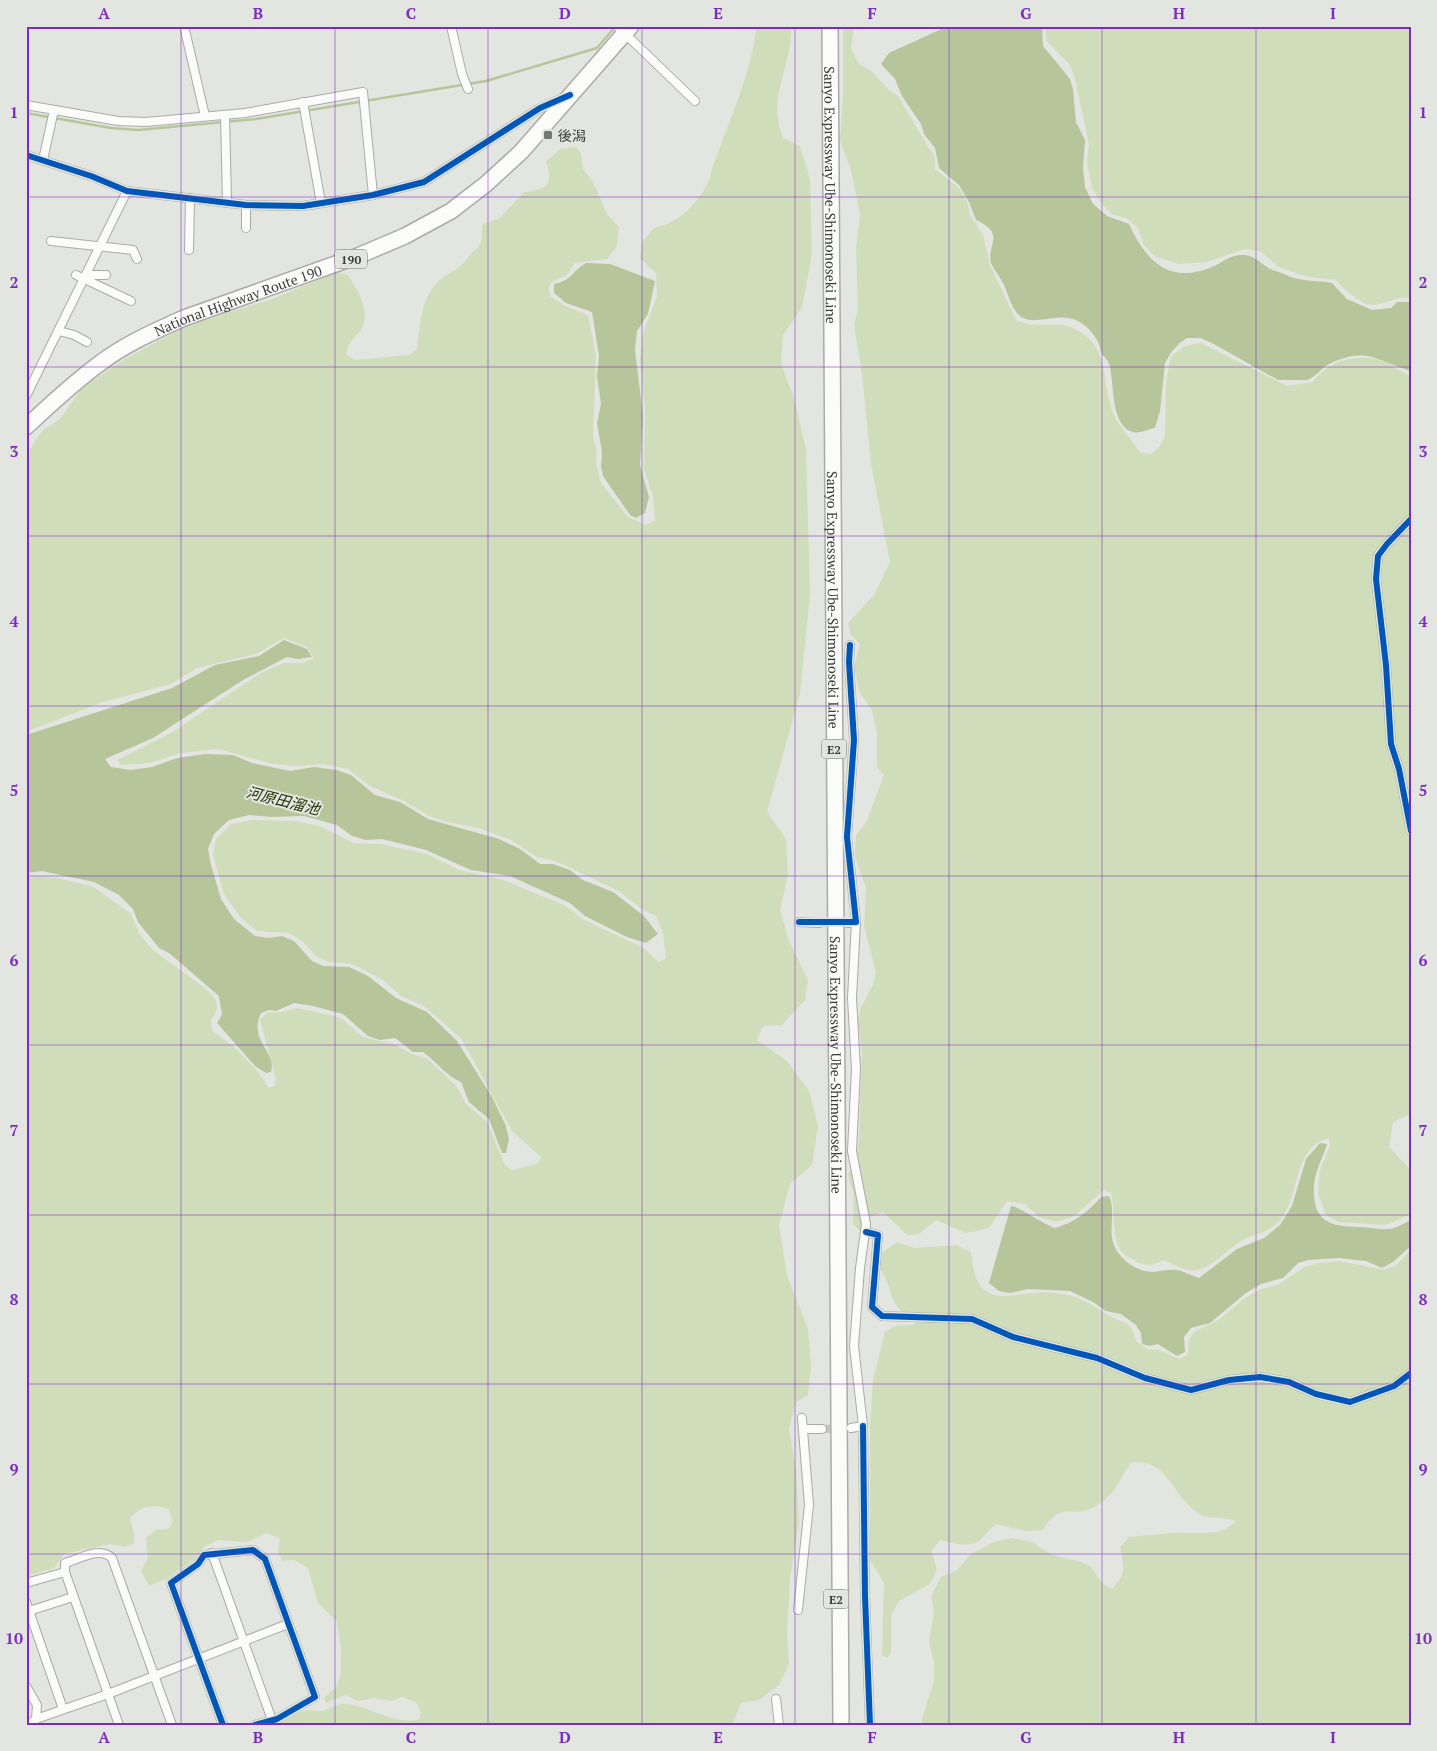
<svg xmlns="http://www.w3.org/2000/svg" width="1437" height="1751" viewBox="0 0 1437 1751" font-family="'PT Serif','Noto Sans JP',serif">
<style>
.green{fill:#d0ddba}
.water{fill:#b6c69a}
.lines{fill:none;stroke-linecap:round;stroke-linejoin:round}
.stream{stroke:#b6c69a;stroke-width:2.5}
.street-tunnel{stroke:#c2c3c0;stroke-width:8;stroke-dasharray:8 4;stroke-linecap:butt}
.street-casing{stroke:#aaaba8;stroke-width:10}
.highway-casing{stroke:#aaaba8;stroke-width:18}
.street{stroke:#fbfbfa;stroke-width:8}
.highway{stroke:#fbfbfa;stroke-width:15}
.cycleway-casing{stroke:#e3e6e0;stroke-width:9}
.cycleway{stroke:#0057b8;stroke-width:6}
.grid{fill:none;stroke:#7b2cbf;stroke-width:1;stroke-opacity:0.55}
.poi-dot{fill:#767874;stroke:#e3e6e0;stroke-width:2}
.labels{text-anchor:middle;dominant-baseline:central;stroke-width:4;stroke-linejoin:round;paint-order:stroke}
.shield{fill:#e3e6e0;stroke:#6e706c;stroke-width:1}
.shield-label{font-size:12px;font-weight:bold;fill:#3c3d3a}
.poi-label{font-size:14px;fill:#3c3d3a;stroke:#e3e6e0;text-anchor:start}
.street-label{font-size:14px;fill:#3c3d3a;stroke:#e3e6e0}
.water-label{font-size:15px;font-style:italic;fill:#222f01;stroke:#e3e6e0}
.neatline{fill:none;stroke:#7b2cbf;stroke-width:2}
.grid-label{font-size:16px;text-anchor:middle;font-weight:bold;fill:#7b2cbf}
</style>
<rect width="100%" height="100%" fill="#e3e5e1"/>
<g class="green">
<path d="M756 26H791C793 66 766 96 783 138L800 146 810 179 812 254 802 307 783 335 781 363 794 398 806 450 810 594 800 694 767 812 786 839 788 875 780 910 789 941 808 980 805 1000 782 1025 763 1026 757 1040 787 1061 809 1091 818 1126 812 1165 790 1184 779 1225 787 1275 808 1329 811 1366 808 1395 796 1402 789 1429 796 1469 799 1522 790 1578 787 1634 789 1664 779 1685 759 1700 741 1703 732 1725H278C286 1719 299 1710 310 1710 315 1710 319 1712 325 1710 332 1708 339 1703 347 1704 368 1706 397 1726 419 1719L421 1712 416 1702 402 1697 392 1701 375 1698 358 1701 345 1695 326 1703 324 1698 337 1686 341 1673V1649L337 1622 318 1603 308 1568 294 1560 282 1561 278 1552 280 1538 266 1533 247 1542 218 1540 204 1547 193 1560 166 1579 149 1586 141 1571 148 1557 146 1538 156 1530 168 1529 173 1523 169 1509C154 1504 140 1505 130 1519L134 1533V1543L125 1547 110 1544 64 1554 54 1568 26 1576V879L35 876 57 878 94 887 131 914 140 935 153 950 206 989 216 1000 217 1010 211 1020 212 1031C230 1041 259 1070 269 1088L274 1086 276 1079 260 1020 267 1013 282 1012 297 1008 334 1016 342 1019 363 1037 394 1044 412 1054 428 1059 457 1087 466 1104 487 1122 505 1165 512 1170 537 1164 541 1157 512 1131 461 1038 424 1006 401 996 383 980 352 964 329 962 317 957 302 941 289 933 257 931 241 918 224 894 213 855 216 839 231 824 253 820 296 821 319 826 354 843 380 844 427 854 459 870 503 880 566 906 582 919 642 947 659 962 666 958 663 933 656 916 643 910 619 891 553 860 537 857 511 840 479 828 447 822 429 816 404 801 370 786 348 769 322 764 293 766 273 764 218 749 181 753 150 763 121 765 117 760 171 733 259 674 283 663H303L314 658 307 647 284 638 256 654 197 668 171 684 100 703 26 732V455L42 431 60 419 83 387 125 359 186 326 272 299 337 272 348 275C357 289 373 314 360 331 353 340 348 342 346 354L355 360 410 355 417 349C420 327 420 301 437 283 442 276 452 273 459 267 467 261 470 252 478 248L482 238V225L500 218 524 192C547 190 554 184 546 162L560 149 576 147 581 154 583 169 593 182 607 214 619 227 617 246 607 259 575 263 567 275 552 282 549 287 550 296 565 306 588 315 596 356 593 436 597 451 596 462 601 483 628 517 646 525 655 521 653 496 644 469 645 409 640 359 643 334 657 296 656 273 640 258 642 242 655 227C676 225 695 206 705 188 710 181 711 171 714 163 727 127 755 63 756 26Z"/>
<path d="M843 26H854L851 48 858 63 871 71 888 89 898 96 935 158V169L960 189 967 201 970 215 983 235 990 265 1016 320C1036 331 1059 318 1079 331 1112 350 1100 388 1115 417 1121 429 1132 440 1140 452L1152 454 1160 446 1165 436 1166 384 1171 356 1185 346 1201 343 1287 386 1313 382C1325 363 1353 354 1376 359 1388 361 1399 372 1411 376V1114L1393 1122 1389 1147 1411 1170V1214L1385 1225 1338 1222 1326 1215 1318 1193 1320 1170 1330 1146 1329 1138C1292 1148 1301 1193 1281 1219 1270 1233 1254 1233 1241 1241 1226 1250 1208 1274 1188 1270 1180 1268 1172 1263 1163 1260 1153 1266 1144 1267 1134 1260 1130 1258 1124 1255 1121 1251 1111 1236 1116 1211 1111 1193L1104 1190 1074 1216 1057 1222 1039 1217 1025 1204 1007 1201 989 1228 966 1233 936 1220 919 1234 907 1235 883 1212 870 1217 860 1231 853 1224 854 1197 848 1174 856 1162 859 1140 862 1051 858 1023 860 1009 873 985 876 972 864 926 866 888 855 856 856 835 866 823 884 775 877 767V732L872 710 860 693 854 666 860 644 851 635 848 623 874 595 890 562 871 464 862 374 854 325 858 310 856 249 860 214 851 170 840 141 843 95Z"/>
<polygon points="1045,26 1411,26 1411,298 1400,298 1376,305 1365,304 1346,291 1336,280 1308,277 1287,270 1277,266 1260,251 1245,249 1207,262 1179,264 1156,257 1144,245 1138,228 1126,218 1113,215 1102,204 1092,188 1087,162 1089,144 1075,79 1070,65 1047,41"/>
<path d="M897 1242 915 1248 956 1245 971 1252C973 1265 974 1283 986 1291 1001 1301 1019 1293 1035 1293 1044 1292 1054 1293 1062 1294 1079 1296 1094 1306 1108 1315 1125 1325 1131 1319 1136 1341L1149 1350H1159L1180 1359 1188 1354 1189 1340 1194 1332 1220 1319 1245 1298 1261 1289 1277 1285 1305 1267 1318 1263 1339 1261 1384 1270 1395 1266 1411 1250V1725H922V1719L934 1680V1662L929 1642 934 1611 931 1596 941 1577 957 1570 970 1555 993 1542 1012 1538 1032 1542 1052 1555 1078 1561 1090 1566 1103 1584 1112 1589C1127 1573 1124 1567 1120 1547L1129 1537C1143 1536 1157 1534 1172 1533 1190 1531 1223 1539 1235 1521 1225 1517 1213 1519 1204 1516 1179 1506 1172 1473 1151 1465 1146 1462 1138 1463 1132 1462 1118 1480 1117 1493 1096 1506 1072 1520 1062 1499 1043 1530L1026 1531 996 1524C988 1530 984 1537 979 1541 967 1549 953 1542 940 1540L931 1551 937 1569 930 1584 899 1601 891 1616V1653L887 1658 882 1655 884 1583 870 1560V1426L873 1380 885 1332 895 1326 913 1325 917 1318C887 1312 895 1289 880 1269L882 1253Z"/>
</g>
<g class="water">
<path d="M948 26H1042L1043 46 1070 79 1073 89 1076 122 1085 140 1083 168 1085 187 1093 204 1107 216 1129 224C1146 261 1169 285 1212 267 1223 262 1231 254 1244 255 1255 256 1258 261 1267 267 1271 270 1279 272 1284 274 1298 282 1317 280 1332 283L1347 299 1372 310 1391 308 1397 302H1411V371C1376 361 1368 346 1329 364 1321 368 1316 377 1307 380H1278L1212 343 1200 338H1187L1181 342 1172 351 1165 363 1160 411 1155 428C1148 429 1139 434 1133 432 1109 426 1115 380 1109 364 1108 360 1104 357 1102 354 1100 350 1100 345 1097 340 1070 295 1035 335 1017 313 1011 306 1008 294 1004 285 1000 277 995 271 991 263 986 245 1007 234 976 220L969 202 959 185 939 168 935 148 924 134 921 124 902 96 895 79 881 64 889 53Z"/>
<path d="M586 263 610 264 655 281 648 314 637 331 635 350 643 416 640 465 649 497 645 513 636 518 630 515 603 476 601 466 602 452 597 423 601 404 597 376 599 356 592 312 566 303 554 293V284C573 280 572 271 586 263Z"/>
<path d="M284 640 307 649 312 657 298 659 287 657 243 680 153 738 105 759 111 767 130 770 152 767 177 758 206 754 233 755 252 763 290 771 314 767 337 770 351 775 375 795 400 802 428 819 499 839 520 849 540 864H553L570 870 583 880 613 892 644 916 658 934 646 943 627 937 585 916 570 903 510 876 471 870 426 850 382 839 366 840 352 836 337 825 304 816 271 817 249 815 229 820 214 834 208 849 211 865 221 899 234 919 255 936 269 938 282 936 294 941 312 961 323 966 349 967 368 976 396 998 427 1012 457 1041 492 1097 506 1126 509 1139 506 1153H502L489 1119 469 1102 461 1082C446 1076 436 1061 423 1052H413L395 1038 380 1040 368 1036 343 1014 313 1006 294 1003 276 1011 269 1010 261 1013C248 1041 277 1051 271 1072L266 1073 255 1066 217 1023 222 1015 219 996 169 953 159 948 138 922 133 909 119 895 94 882 42 871 26 873V735L172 688 215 665 259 656Z"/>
<path d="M1320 1143 1327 1144C1323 1158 1315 1170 1314 1185 1312 1221 1328 1226 1358 1227 1371 1227 1384 1232 1397 1227 1402 1225 1406 1222 1411 1220V1246L1393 1262 1382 1268 1366 1261 1338 1258 1309 1260 1298 1263 1283 1278 1261 1284 1246 1293 1210 1323 1191 1328 1184 1337 1185 1352 1177 1356 1158 1344 1149 1346 1142 1344 1141 1333 1136 1325 1121 1314 1106 1311 1093 1302 1070 1291 1028 1289 1010 1293 999 1291 989 1283 1011 1206C1018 1206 1043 1224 1055 1228 1075 1222 1087 1213 1101 1197L1109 1196C1115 1208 1110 1224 1112 1238 1115 1256 1134 1272 1154 1272 1162 1271 1169 1269 1177 1270 1184 1271 1192 1276 1199 1278L1237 1249 1264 1238 1280 1225 1292 1206 1306 1159Z"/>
</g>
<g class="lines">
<polyline class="stream" points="26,113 111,128 138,130 256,119 486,81 597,48 616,26"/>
<g class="street-tunnel">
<polyline points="819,923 848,923"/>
<polyline points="822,1429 851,1428"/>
</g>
<g class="street-casing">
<g id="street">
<polyline points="184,26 205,116"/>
<polyline points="451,26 462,74 468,89"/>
<polyline points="617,26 695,101"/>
<polyline points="303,102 321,203"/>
<polyline points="26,105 118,121 146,122 245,113 363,92 373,195"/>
<polyline points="225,115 227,202"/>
<polyline points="26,155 91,176 127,191 246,205 303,206 373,195 424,182 540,108 563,98"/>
<polyline points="43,160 54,110"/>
<polyline points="246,205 246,228"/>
<polyline points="51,241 133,250 137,259"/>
<polyline points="189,250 190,198"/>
<polyline points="76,275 131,301"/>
<polyline points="86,275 106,275"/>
<polyline points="59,331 74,335 87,342"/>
<polyline points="26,396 127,191"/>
<polyline points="1411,519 1387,544 1378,556 1376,579 1386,665 1391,744 1399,769 1411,831"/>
<polyline points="799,922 819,923"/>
<polyline points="848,923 856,922 847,837 854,740 849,662 850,645"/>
<polyline points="866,1232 878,1235 872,1307 882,1316 972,1319 1013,1337 1097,1358 1145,1378 1191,1390 1229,1380 1260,1377 1289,1382 1316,1394 1350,1402 1394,1386 1411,1373"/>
<polyline points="863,1426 865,1596 870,1725"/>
<polyline points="851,1428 863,1426 854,1346 860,1268 866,1224 852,1151 856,1069 852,998 856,922"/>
<polyline points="803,1429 822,1429"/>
<polyline points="212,1553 272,1720"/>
<polyline points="26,1583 65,1572"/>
<polyline points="26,1602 63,1709"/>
<polyline points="798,1610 809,1505 802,1418"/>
<polyline points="29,1611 73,1597"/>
<polyline points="26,1686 37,1705 36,1719"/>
<polyline points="776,1699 779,1725"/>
<polyline points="28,1725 36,1719 108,1694 288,1624"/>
<path d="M119 1725 65 1572V1563C80 1559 99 1546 112 1558L172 1725"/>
<polyline points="223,1725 171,1583 198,1564 204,1555 253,1550 265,1559 315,1697 277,1719 255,1725"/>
</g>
</g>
<g class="highway-casing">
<g id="highway">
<path id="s1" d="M830 26 841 1725"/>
<path id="s2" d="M26 427C50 405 73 383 99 364 125 344 155 331 184 318L358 256 405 236 451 211 486 184 521 152 631 26"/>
</g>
</g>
<use href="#street" class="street"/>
<use href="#highway" class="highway"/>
<g class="cycleway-casing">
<g id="cycleway">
<polyline points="26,155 91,176 127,191 246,205 303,206 373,195 424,182 540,108 570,95"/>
<polyline points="1411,519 1387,544 1378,556 1376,579 1386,665 1391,744 1399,769 1411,831"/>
<polyline points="799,922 856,922 847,837 854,740 849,662 850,645"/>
<polyline points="866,1232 878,1235 872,1307 882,1316 972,1319 1013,1337 1097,1358 1145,1378 1191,1390 1229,1380 1260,1377 1289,1382 1316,1394 1350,1402 1394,1386 1411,1373"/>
<polyline points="863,1426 865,1596 870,1725"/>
<polyline points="223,1725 171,1583 198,1564 204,1555 253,1550 265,1559 315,1697 277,1719 255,1725"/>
</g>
</g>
<use href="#cycleway" class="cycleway"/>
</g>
<path class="grid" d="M181 26V1725M335 26V1725M488 26V1725M642 26V1725M795 26V1725M949 26V1725M1102 26V1725M1256 26V1725M26 197H1411M26 367H1411M26 536H1411M26 706H1411M26 876H1411M26 1045H1411M26 1215H1411M26 1384H1411M26 1554H1411"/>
<rect class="poi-dot" x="543" y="130" width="10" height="10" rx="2.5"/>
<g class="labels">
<g class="shield">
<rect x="335" y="249.5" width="32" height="19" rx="4"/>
<rect x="821.5" y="739.5" width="25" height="19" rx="4"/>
<rect x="823.5" y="1589.5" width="25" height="19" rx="4"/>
</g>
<g class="shield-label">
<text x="351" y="259">190</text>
<text x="834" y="749">E2</text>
<text x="836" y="1599">E2</text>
</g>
<g class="poi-label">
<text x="558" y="135">後潟</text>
</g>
<g class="street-label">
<text stroke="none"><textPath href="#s1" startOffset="169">Sanyo Expressway Ube-Shimonoseki Line</textPath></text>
<text stroke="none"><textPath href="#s2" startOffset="250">National Highway Route 190</textPath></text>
<text stroke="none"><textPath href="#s1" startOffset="574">Sanyo Expressway Ube-Shimonoseki Line</textPath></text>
<text stroke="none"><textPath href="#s1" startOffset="1039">Sanyo Expressway Ube-Shimonoseki Line</textPath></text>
</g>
<g class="water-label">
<text transform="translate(283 800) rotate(14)">河原田溜池</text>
</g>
</g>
<rect width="1437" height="1751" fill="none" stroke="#e3e6e0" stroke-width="55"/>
<rect x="28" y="28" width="1382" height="1696" class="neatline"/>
<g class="grid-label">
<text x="104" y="19">A</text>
<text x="258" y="19">B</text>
<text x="411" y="19">C</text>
<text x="565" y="19">D</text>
<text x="718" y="19">E</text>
<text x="872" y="19">F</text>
<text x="1026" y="19">G</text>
<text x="1179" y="19">H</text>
<text x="1333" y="19">I</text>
<text x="14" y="118">1</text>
<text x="1423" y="118">1</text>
<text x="14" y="288">2</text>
<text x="1423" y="288">2</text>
<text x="14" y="457">3</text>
<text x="1423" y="457">3</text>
<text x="14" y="627">4</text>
<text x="1423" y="627">4</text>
<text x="14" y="796">5</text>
<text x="1423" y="796">5</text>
<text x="14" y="966">6</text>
<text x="1423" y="966">6</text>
<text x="14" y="1136">7</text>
<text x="1423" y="1136">7</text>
<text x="14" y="1305">8</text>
<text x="1423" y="1305">8</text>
<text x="14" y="1475">9</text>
<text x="1423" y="1475">9</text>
<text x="14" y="1644">10</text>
<text x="1423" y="1644">10</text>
<text x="104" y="1743">A</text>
<text x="258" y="1743">B</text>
<text x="411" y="1743">C</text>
<text x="565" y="1743">D</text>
<text x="718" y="1743">E</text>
<text x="872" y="1743">F</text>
<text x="1026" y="1743">G</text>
<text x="1179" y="1743">H</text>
<text x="1333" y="1743">I</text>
</g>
</svg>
